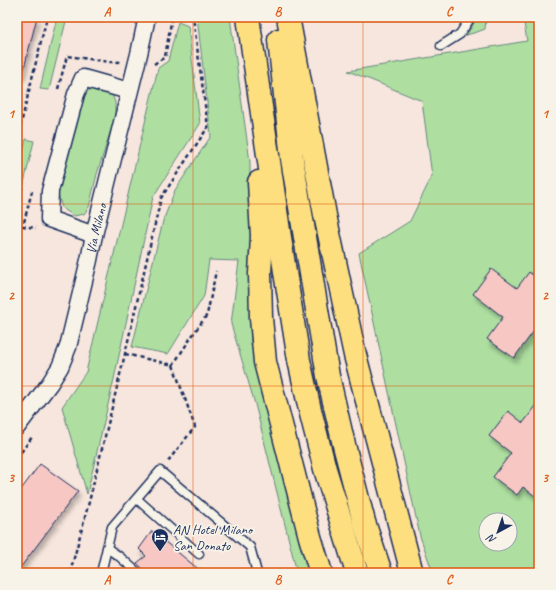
<svg xmlns="http://www.w3.org/2000/svg" width="556" height="590" viewBox="0 0 556 590" font-family="Caveat,sans-serif">
<style>
.green{fill:#aedfa0;stroke:#64877f;fill-rule:evenodd}
.building{fill:#f7c7c4;stroke:#1b2f5e;filter:url(#shadow)}
.lines{fill:none;stroke-linecap:round;stroke-linejoin:round}
.lane-casing{stroke:#1b2f5e;stroke-width:11}
.street-casing{stroke:#1b2f5e;stroke-width:19}
.highway-casing{stroke:#1b2f5e;stroke-width:25}
.path{stroke:#1b2f5e;stroke-width:2.5;stroke-dasharray:4 3;stroke-linecap:butt}
.lane{stroke:#f7f3e8;stroke-width:8}
.street{stroke:#f7f3e8;stroke-width:16}
.highway{stroke:#fedf80;stroke-width:22}
.grid{fill:none;stroke:#de5710;stroke-width:1;stroke-opacity:0.55}
.labels{text-anchor:middle;dominant-baseline:central;stroke-width:3.5;stroke-linejoin:round;paint-order:stroke}
.street-label{font-size:14px;fill:#1b2f5e;stroke:#f7f3e8}
.poi-label{font-size:14px;fill:#1b2f5e;stroke:#f7f3e8;text-anchor:start}
.neatline{fill:none;stroke:#de5710;stroke-width:1.5}
.grid-label{font-size:13px;text-anchor:middle;font-weight:bold;fill:#de5710}
</style>
<defs>
<filter id="shadow"><feDropShadow dx="2.5" dy="4.5" stdDeviation="2" flood-color="#0004"/></filter>
</defs>
<rect width="100%" height="100%" fill="#f7e6dd"/>
<filter id="ink" filterUnits="userSpaceOnUse"><feTurbulence type="fractalNoise" baseFrequency=".025" numOctaves="2"/><feDisplacementMap in="SourceGraphic" scale="8" xChannelSelector="R" yChannelSelector="G"/><feConvolveMatrix kernelMatrix="1 2 1 2 8 2 1 2 1" color-interpolation-filters="sRGB"/></filter>
<g filter="url(#ink)">
<g class="green">
<polygon points="57,17 67,17 49,90 40,89"/>
<polygon points="197,17 230,17 250,162 251,344 270,420 313,573 297,573 255,404 231,324 239,261 209,260 204,296 168,354 132,347 163,221 175,190 211,136"/>
<polygon points="476,17 486,17 485,29 477,32 466,35 472,27"/>
<path d="M523 17H539V573H433L420 536 359 253 410 221 432 176 422 101 376 82 348 71 527 41ZM486 520H510V544H486Z"/>
<polygon points="178,22 188,26 200,124 153,197 114,379 87,494 62,407 86,372 158,68 168,61"/>
<polygon points="98,88 106,89 112,95 115,102 115,117 97,174 89,207 84,214 74,216 62,208 58,194 81,103 85,91"/>
<polygon points="26,139 34,141 17,212 17,177"/>
</g>
<g class="building">
<polygon points="17,17 37,17 22,76 17,76"/>
<polygon points="491,269 517,288 529,272 539,280 539,324 514,358 487,339 503,317 473,294"/>
<polygon points="539,402 539,499 523,487 517,495 493,477 511,453 489,436 508,411 523,423"/>
<polygon points="40,464 78,491 17,572 17,495"/>
<polygon points="152,531 203,573 147,573 137,563 146,556 139,549"/>
</g>
<g class="lines">
<g class="lane-casing">
<g id="lane">
<polyline points="441,46 460,34 471,17"/>
<polyline points="137,499 199,554"/>
<polyline points="107,548 120,557 138,573"/>
<polyline points="101,573 112,527 160,471 250,547 257,573"/>
</g>
</g>
<g class="street-casing">
<g id="street">
<polyline points="94,235 49,219 50,191 76,94 83,78 129,91"/>
<path id="s1" d="M17 427 50 383 60 367 68 347 89 260 94 235 139 54 147 17"/>
</g>
</g>
<g class="highway-casing">
<g id="highway">
<polyline points="248,17 285,272 299,360 310,410 325,469 357,573"/>
<polyline points="288,17 325,215 355,355 412,573"/>
<polyline points="279,40 292,159 328,376 344,445 364,522 381,573"/>
<polyline points="259,182 262,236 260,274 261,318 265,362 310,537 321,573"/>
</g>
</g>
<g class="path">
<polyline points="154,64 165,57 172,17"/>
<polyline points="58,89 67,56 110,62 119,62 120,60"/>
<polyline points="17,140 47,17"/>
<polyline points="32,191 23,226 36,228"/>
<polyline points="125,354 173,365 196,330 207,315 216,271"/>
<polyline points="17,458 32,437"/>
<polyline points="168,461 195,427 173,365"/>
<polyline points="70,573 89,502 125,354 161,198 208,127 193,17"/>
</g>
<use href="#lane" class="lane"/>
<use href="#street" class="street"/>
<use href="#highway" class="highway"/>
</g>
</g>
<path class="grid" d="M193 17V573M363 17V573M17 204H539M17 386H539"/>
<defs>
<g id="hotel-pin" transform="scale(0.9)"><path d="M0 17L-7.5 6A9.5 9.5 0 1 1 7.5 6Z" fill="#1b2f5e" stroke="#f7f3e8"/><path d="M-6-4.5h1.5V1H6V5H4.5V3h-9V5H-6ZM-4 0a1.8 1.8 0 1 1 3.6 0ZM.5 0V-2.5h3Q6-2.5 6 0Z" fill="#fff"/></g>
</defs>
<g fill-rule="evenodd">
<use href="#hotel-pin" x="160" y="537"/>
</g>
<g class="labels">
<g class="street-label">
<text stroke="none"><textPath href="#s1" startOffset="217">Via Milano</textPath></text>
</g>
<g class="poi-label">
<text x="173" y="529">AN Hotel Milano<tspan x="173" dy="16">San Donato</tspan></text>
</g>
</g>
<rect width="556" height="590" fill="none" stroke="#f7f3e8" stroke-width="44"/>
<g transform="translate(498 532) rotate(220)"><circle r="19" fill="#f7f3e8" stroke="#9fa5b1"/>
<path d="M0-3L7 15L0 10L-7 15Z" fill="#1b2f5e"/>
<text y="-6" font-size="11" font-weight="bold" text-anchor="middle" fill="#1b2f5e">N</text>
</g>
<rect x="22" y="22" width="512" height="546" class="neatline"/>
<g class="grid-label">
<text x="107" y="16">A</text>
<text x="278" y="16">B</text>
<text x="449" y="16">C</text>
<text x="11" y="118">1</text>
<text x="545" y="118">1</text>
<text x="11" y="300">2</text>
<text x="545" y="300">2</text>
<text x="11" y="482">3</text>
<text x="545" y="482">3</text>
<text x="107" y="584">A</text>
<text x="278" y="584">B</text>
<text x="449" y="584">C</text>
</g>
</svg>
